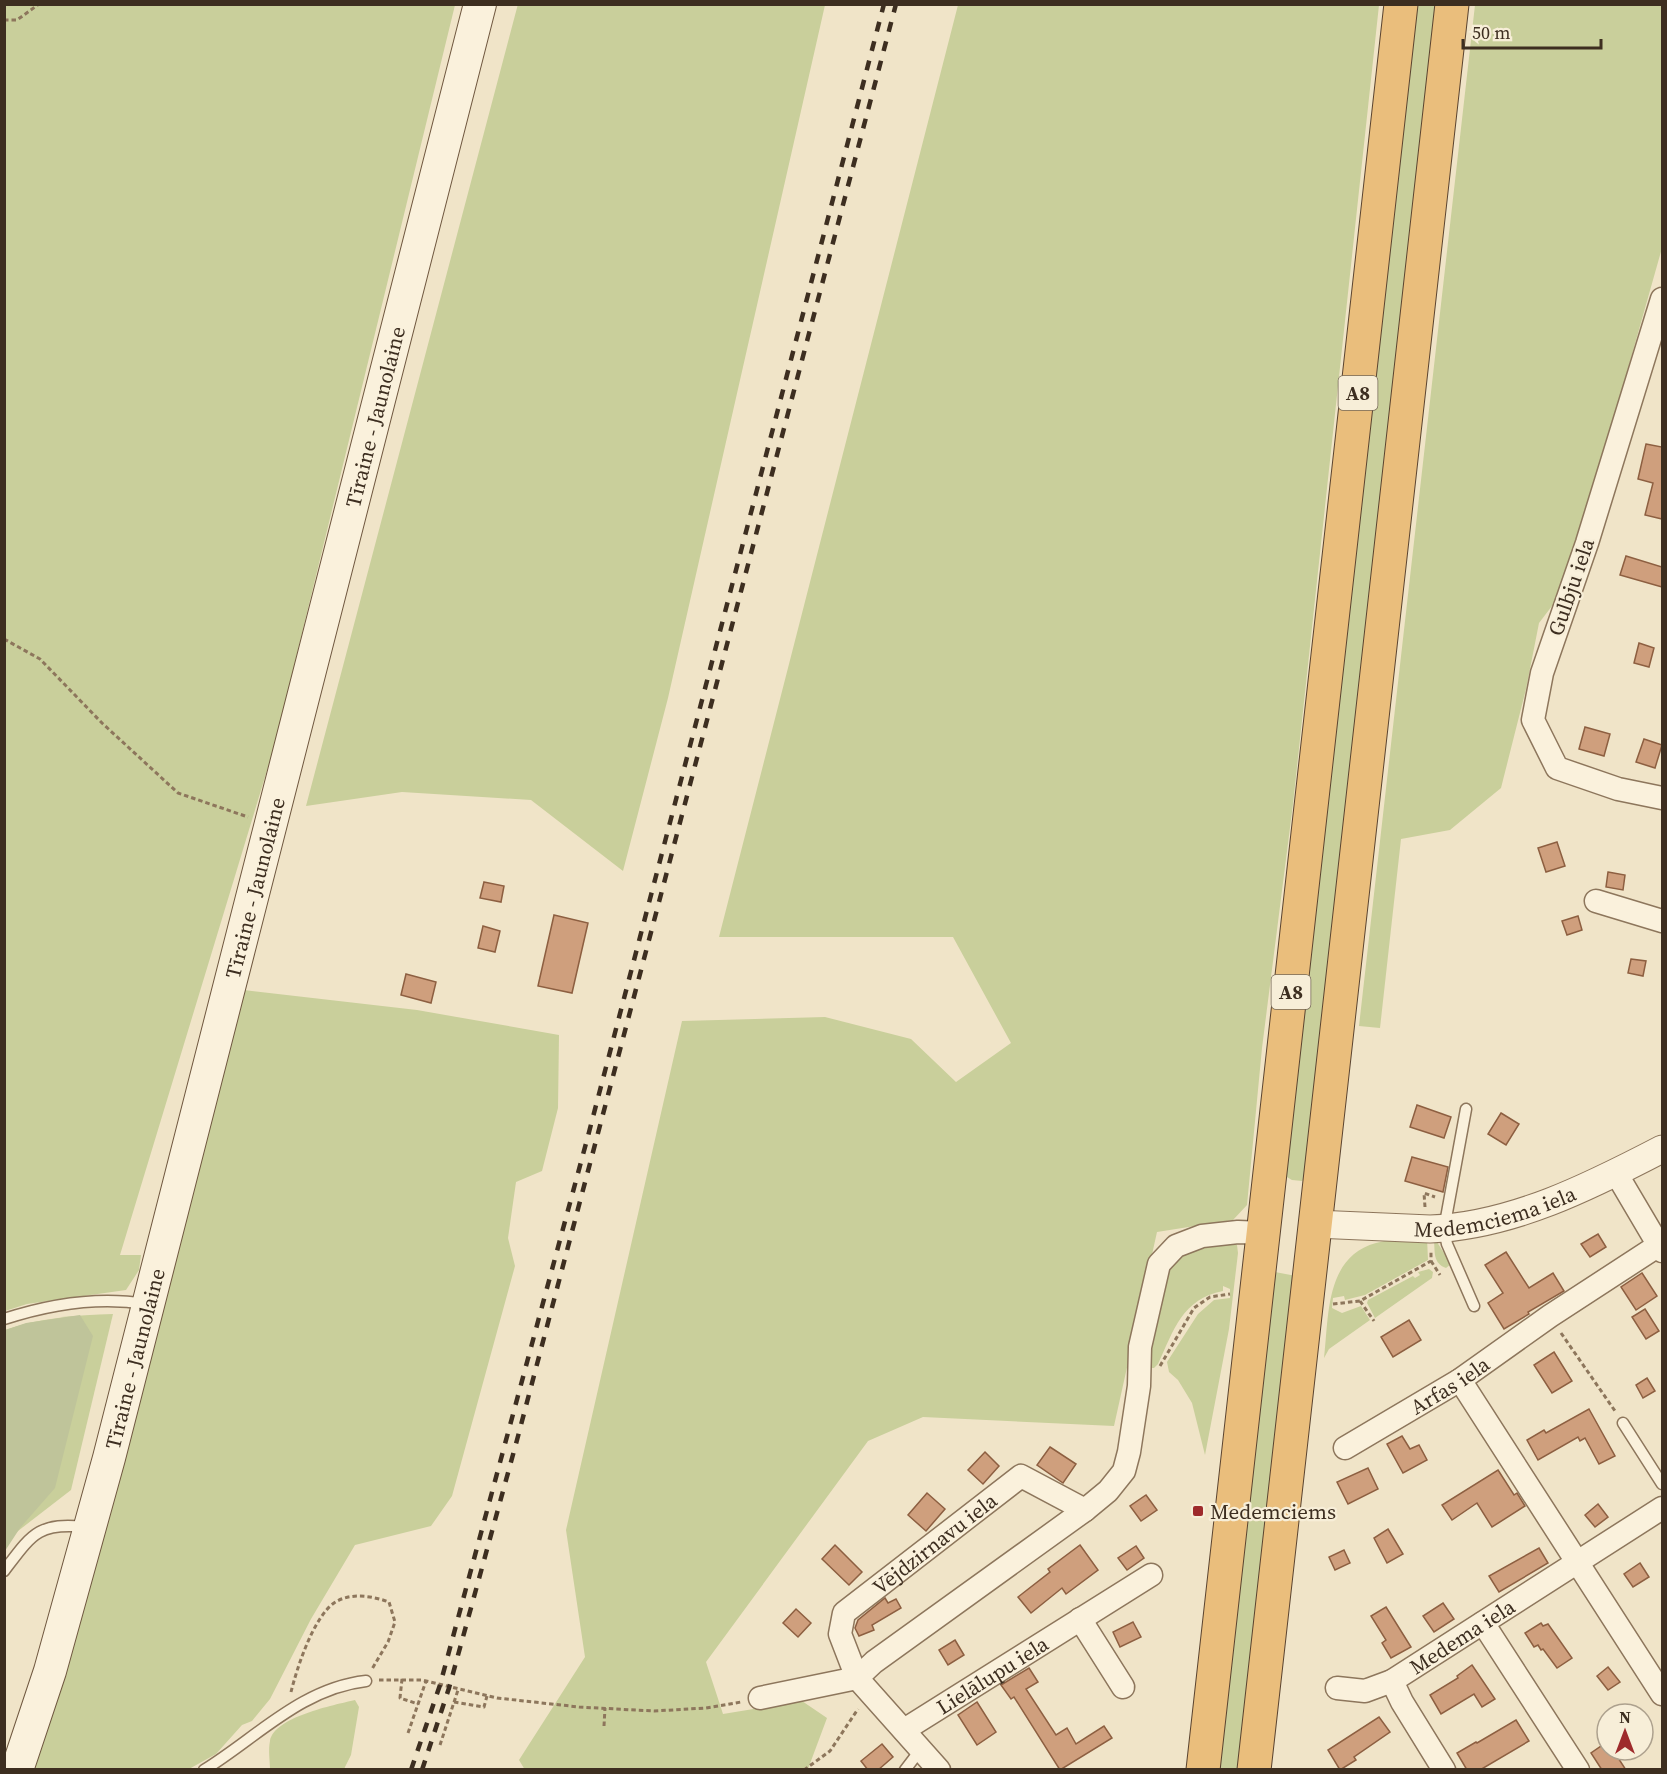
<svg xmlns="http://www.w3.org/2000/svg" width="1667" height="1774" viewBox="0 0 1667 1774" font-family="'Source Serif 4',serif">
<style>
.green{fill:#c9cf9b}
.cemetery{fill:#bfc49a}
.building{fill:#cf9f7d;stroke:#8d5f41;stroke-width:1.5}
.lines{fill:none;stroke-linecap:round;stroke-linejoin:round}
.service-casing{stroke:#8d765c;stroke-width:13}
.minor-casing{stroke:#8d765c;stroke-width:25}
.tertiary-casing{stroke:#8d765c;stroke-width:29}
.secondary-casing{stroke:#6f573f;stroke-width:34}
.trunk-casing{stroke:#5b4430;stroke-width:35}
.path{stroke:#8d765c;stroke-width:3;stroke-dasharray:4.5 3;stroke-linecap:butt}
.service{stroke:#faf1dc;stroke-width:10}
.minor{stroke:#faf1dc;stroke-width:22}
.tertiary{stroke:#faf1dc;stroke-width:27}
.secondary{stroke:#faf1dc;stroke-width:32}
.trunk{stroke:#eabe7c;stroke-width:33}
.rail{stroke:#3d2e20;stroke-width:4.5;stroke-dasharray:10 10;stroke-linecap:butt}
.poi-dot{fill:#9e2a2b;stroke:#f7eed8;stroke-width:2}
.labels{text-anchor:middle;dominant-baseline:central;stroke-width:4.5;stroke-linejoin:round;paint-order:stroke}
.shield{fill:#f7eed8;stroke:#756857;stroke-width:1.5}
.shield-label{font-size:20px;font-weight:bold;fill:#3d2e20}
.street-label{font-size:21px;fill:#3d2e20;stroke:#f7eed8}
.poi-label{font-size:21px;fill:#3d2e20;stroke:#f7eed8;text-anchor:start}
</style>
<rect width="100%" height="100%" fill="#f0e4c8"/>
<g class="green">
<polygon points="518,4 825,5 668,698 623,871 531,800 402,792 306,806"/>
<polygon points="5,5 455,5 275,744 120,1255 141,1255 139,1270 126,1290 27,1304 5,1311"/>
<polygon points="958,5 1379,5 1293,804 1262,1048 1247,1205 1233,1220 1157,1232 1114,1426 923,1417 868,1441 706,1662 723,1714 802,1701 827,1718 808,1769 525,1770 519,1760 585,1657 566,1530 682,1021 825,1017 911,1039 956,1082 1011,1043 953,937 719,937"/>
<polygon points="1416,5 1437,5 1307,1176 1302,1181 1292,1180 1285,1176"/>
<polygon points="1475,5 1662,5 1662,248 1590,503 1571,581 1539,623 1526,689 1501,788 1450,830 1401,839 1380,1028 1359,1026"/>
<polygon points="244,990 417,1010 559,1035 558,1108 542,1171 516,1182 508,1238 515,1266 452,1496 431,1526 355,1545 311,1619 270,1699 252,1721 242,1725 216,1754 189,1769 31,1770"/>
<path d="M1427 1238 1428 1260 1365 1295 1345 1300 1344 1296 1333 1298 1332 1308 1342 1313 1361 1306 1370 1320 1329 1349 1324 1358C1329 1316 1325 1257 1376 1243 1392 1238 1411 1239 1427 1238Z"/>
<path d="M1435 1239 1451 1264 1446 1268C1433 1263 1435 1253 1434 1240Z"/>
<path d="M1228 1242 1237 1245 1238 1253 1229 1329 1205 1455 1192 1403 1178 1380 1169 1372 1167 1362 1198 1314 1214 1300 1230 1298V1289L1223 1286V1291C1182 1299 1174 1330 1158 1364L1154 1368H1147L1168 1268 1189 1249Z"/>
<polygon points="1429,1269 1433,1272 1432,1278 1375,1318 1367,1303 1368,1300 1413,1276 1415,1278 1420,1275 1418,1272"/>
<polygon points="1275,1272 1296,1276 1239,1769 1218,1770"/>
<path d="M113 1314 71 1490 5 1541V1330C39 1318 76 1315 113 1314Z"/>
<path d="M355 1700 359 1707 351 1755 344 1769H270C270 1761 268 1750 270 1741 274 1717 334 1705 355 1700Z"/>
</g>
<polygon class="cemetery" points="80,1315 93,1336 55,1488 20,1528 5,1551 5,1330 26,1323"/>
<g class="building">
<polygon points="1646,444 1662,447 1662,519 1645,515 1653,483 1638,479"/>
<polygon points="1626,556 1662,567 1662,587 1620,575"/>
<polygon points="1639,643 1654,648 1649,667 1634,663"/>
<polygon points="1585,727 1610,734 1604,756 1579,749"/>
<polygon points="1644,739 1662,745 1655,768 1636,762"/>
<polygon points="1557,842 1565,866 1546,872 1538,848"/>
<polygon points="1608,872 1625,875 1623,890 1606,887"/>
<polygon points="484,882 504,886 501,902 480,898"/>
<polygon points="554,915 588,923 572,993 538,986"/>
<polygon points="1578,916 1582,930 1567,935 1562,921"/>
<polygon points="483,926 500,931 495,952 478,948"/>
<polygon points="1631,959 1646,961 1643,976 1628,973"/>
<polygon points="406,974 436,982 431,1003 401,995"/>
<polygon points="1417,1105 1451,1117 1444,1138 1410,1127"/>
<polygon points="1501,1113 1519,1124 1506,1145 1488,1134"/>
<polygon points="1412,1157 1448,1167 1443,1192 1405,1181"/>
<polygon points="1598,1234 1606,1247 1590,1257 1581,1244"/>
<polygon points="1506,1252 1529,1288 1553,1273 1564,1291 1528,1312 1529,1314 1504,1329 1488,1303 1503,1293 1485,1265"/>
<polygon points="1642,1273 1657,1296 1636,1310 1621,1287"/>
<polygon points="1645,1309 1659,1331 1646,1339 1632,1317"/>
<polygon points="1409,1320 1421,1340 1393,1357 1381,1337"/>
<polygon points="1554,1352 1572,1381 1552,1393 1534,1365"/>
<polygon points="1647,1378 1655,1391 1643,1398 1636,1385"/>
<polygon points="1589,1409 1615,1456 1599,1464 1585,1438 1580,1441 1578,1437 1538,1460 1527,1440 1544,1430 1546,1433"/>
<polygon points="1402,1436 1410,1449 1419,1445 1427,1460 1403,1473 1387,1444"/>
<polygon points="1050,1447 1076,1464 1063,1483 1037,1465"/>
<polygon points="985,1452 999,1466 983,1484 968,1470"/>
<polygon points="1368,1468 1378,1489 1348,1504 1337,1482"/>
<polygon points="1498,1470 1514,1495 1517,1493 1525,1506 1492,1527 1477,1503 1452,1520 1442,1505"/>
<polygon points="927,1493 945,1509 926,1531 908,1515"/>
<polygon points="1146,1495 1157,1510 1141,1521 1130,1506"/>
<polygon points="1598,1504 1608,1517 1595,1527 1585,1515"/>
<polygon points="1388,1529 1403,1554 1387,1563 1374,1538"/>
<polygon points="835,1545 862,1572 849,1585 822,1559"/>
<polygon points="1080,1545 1098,1570 1066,1594 1062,1588 1031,1613 1018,1597 1050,1572 1048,1569"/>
<polygon points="1136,1546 1144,1558 1127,1570 1118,1558"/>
<polygon points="1539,1548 1548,1563 1499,1592 1489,1576"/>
<polygon points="1344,1550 1350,1563 1335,1570 1329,1557"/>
<polygon points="1640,1563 1649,1577 1633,1587 1624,1574"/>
<polygon points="885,1598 888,1603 896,1599 901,1608 872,1625 874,1630 859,1636 855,1628 858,1620"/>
<polygon points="1443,1603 1454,1619 1434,1632 1423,1616"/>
<polygon points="1386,1607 1411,1647 1391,1658 1382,1643 1386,1640 1371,1616"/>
<polygon points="796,1609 811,1623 798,1637 783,1623"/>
<polygon points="1133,1622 1141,1637 1120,1647 1113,1632"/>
<polygon points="1541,1623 1543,1626 1548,1624 1572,1658 1557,1668 1543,1649 1541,1650 1538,1645 1534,1647 1525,1633"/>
<polygon points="955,1640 964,1655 948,1665 939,1650"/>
<polygon points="1472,1665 1495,1699 1482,1707 1474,1694 1441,1714 1430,1695 1458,1678 1457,1676"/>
<polygon points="1608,1667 1620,1682 1608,1690 1597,1676"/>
<polygon points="1029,1668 1038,1682 1026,1689 1056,1735 1067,1728 1076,1744 1104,1726 1112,1738 1060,1770 1014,1697 1011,1699 1001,1685"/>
<polygon points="977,1702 996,1732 977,1745 958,1715"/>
<polygon points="1379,1717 1390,1732 1354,1757 1356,1760 1340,1770 1328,1750"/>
<polygon points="1516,1720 1529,1741 1480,1770 1467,1770 1457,1753 1476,1742 1477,1743"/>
<polygon points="1607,1742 1607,1750 1613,1750 1626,1770 1602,1770 1591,1753"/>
<polygon points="882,1744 893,1757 878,1770 868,1770 861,1761"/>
</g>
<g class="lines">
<g class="service-casing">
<g id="service">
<polyline points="1466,1109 1444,1229 1447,1244 1474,1306"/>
<path d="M4 1319C50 1304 98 1296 146 1304"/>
<polyline points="1623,1423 1662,1484"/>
<path d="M4 1571C32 1534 38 1522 86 1527"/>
<path d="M204 1770C256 1738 302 1688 366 1681"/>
<polyline points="905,1770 921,1749"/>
</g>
</g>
<g class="minor-casing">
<g id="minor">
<polyline points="1662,299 1587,543 1542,673 1533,720 1557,768 1618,789 1662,798"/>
<polyline points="1596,901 1662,921"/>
<polyline points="1616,1173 1662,1251"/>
<polyline points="1460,1380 1662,1694"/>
<path id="s1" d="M1345 1448 1460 1380 1550 1316 1659 1245"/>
<polyline points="1080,1619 1123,1687"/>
<polyline points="1483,1623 1578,1770"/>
<polyline points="1392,1681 1402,1702 1444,1770"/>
<path id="s2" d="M1337 1688 1365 1691 1392 1681 1662 1508"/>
<polyline points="760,1698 857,1678 874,1662 1085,1510 1108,1491 1124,1471 1129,1452 1139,1386 1140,1347 1159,1264 1176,1246 1202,1236 1238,1232 1263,1233"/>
<path id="s3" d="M904 1730 1151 1575"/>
<path id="s4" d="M939 1770 857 1678 840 1634 844 1613 1021 1476 1085 1510"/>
</g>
</g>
<g class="tertiary-casing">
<g id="tertiary">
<path id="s5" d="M1315 1224 1430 1229C1512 1226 1591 1186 1662 1149"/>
</g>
</g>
<g class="secondary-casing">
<g id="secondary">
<path id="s6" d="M17 1770 50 1671 109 1458 480 4"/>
</g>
</g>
<g class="trunk-casing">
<g id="trunk">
<polyline points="1203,1770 1401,4"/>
<polyline points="1254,1770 1452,4"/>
</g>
</g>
<g class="path">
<polyline points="4,20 17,20 39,4"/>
<polyline points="4,639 40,659 102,723 178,793 248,817"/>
<polyline points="1425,1207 1424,1193 1435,1197"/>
<polyline points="1431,1261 1440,1275"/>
<polyline points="1360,1301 1374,1321"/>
<polyline points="1333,1304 1360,1301 1431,1261 1431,1252"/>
<polyline points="1561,1333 1615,1411"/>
<polyline points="1160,1366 1194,1308 1210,1297 1230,1294"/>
<polyline points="402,1679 400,1698 418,1704"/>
<polyline points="379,1680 422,1680 497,1698 579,1707 654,1711 706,1708 741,1702"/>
<path d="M291 1692C297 1668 313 1618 334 1603 350 1592 372 1596 389 1602L395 1622 388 1642 372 1669"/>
<polyline points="454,1702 484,1707 487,1696"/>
<polyline points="604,1726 605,1708"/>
<polyline points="408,1733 426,1681"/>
<polyline points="440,1745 458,1690"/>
<polyline points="804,1770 830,1751 858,1709"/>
</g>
<use href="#service" class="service"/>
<use href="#minor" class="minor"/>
<use href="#tertiary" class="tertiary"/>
<use href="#secondary" class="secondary"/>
<use href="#trunk" class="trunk"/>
<g class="rail">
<polyline points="411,1770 440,1685 588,1136 884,4"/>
<polyline points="422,1770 449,1688 517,1440 896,4"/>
</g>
</g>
<rect class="poi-dot" x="1192" y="1505" width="12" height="12" rx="3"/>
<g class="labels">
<g class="shield">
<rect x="1338.5" y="376" width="39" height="34" rx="4.5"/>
<rect x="1271.5" y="975" width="39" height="34" rx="4.5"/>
</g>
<g class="shield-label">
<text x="1358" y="393">A8</text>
<text x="1291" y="992">A8</text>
</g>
<g class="street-label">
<text stroke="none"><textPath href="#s6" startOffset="1400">Tīraine - Jaunolaine</textPath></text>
<text transform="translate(1571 587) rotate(-71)">Gulbju iela</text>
<text stroke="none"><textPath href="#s6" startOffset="914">Tīraine - Jaunolaine</textPath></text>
<text stroke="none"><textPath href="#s5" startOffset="182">Medemciema iela</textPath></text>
<text stroke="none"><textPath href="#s6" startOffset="428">Tīraine - Jaunolaine</textPath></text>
<text stroke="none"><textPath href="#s1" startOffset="122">Arfas iela</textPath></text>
<text stroke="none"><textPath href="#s4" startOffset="306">Vējdzirnavu iela</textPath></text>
<text stroke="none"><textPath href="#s2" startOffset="140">Medema iela</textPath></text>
<text stroke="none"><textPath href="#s3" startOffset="104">Lielālupu iela</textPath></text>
</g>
<g class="poi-label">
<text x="1210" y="1511">Medemciems</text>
</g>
</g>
<rect width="1667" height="1774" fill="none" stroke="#3d2e20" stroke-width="12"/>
<g transform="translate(1625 1732)"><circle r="28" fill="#f7eed8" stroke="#ada18e" stroke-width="1.5"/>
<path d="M0-4.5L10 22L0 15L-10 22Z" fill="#9e2a2b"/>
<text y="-9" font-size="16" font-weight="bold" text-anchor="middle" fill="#3d2e20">N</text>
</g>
<path d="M1463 39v9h138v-9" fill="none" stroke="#3d2e20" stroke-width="3"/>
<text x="1472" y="39" font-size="18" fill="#3d2e20" stroke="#f7eed8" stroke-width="4.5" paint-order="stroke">50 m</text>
</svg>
